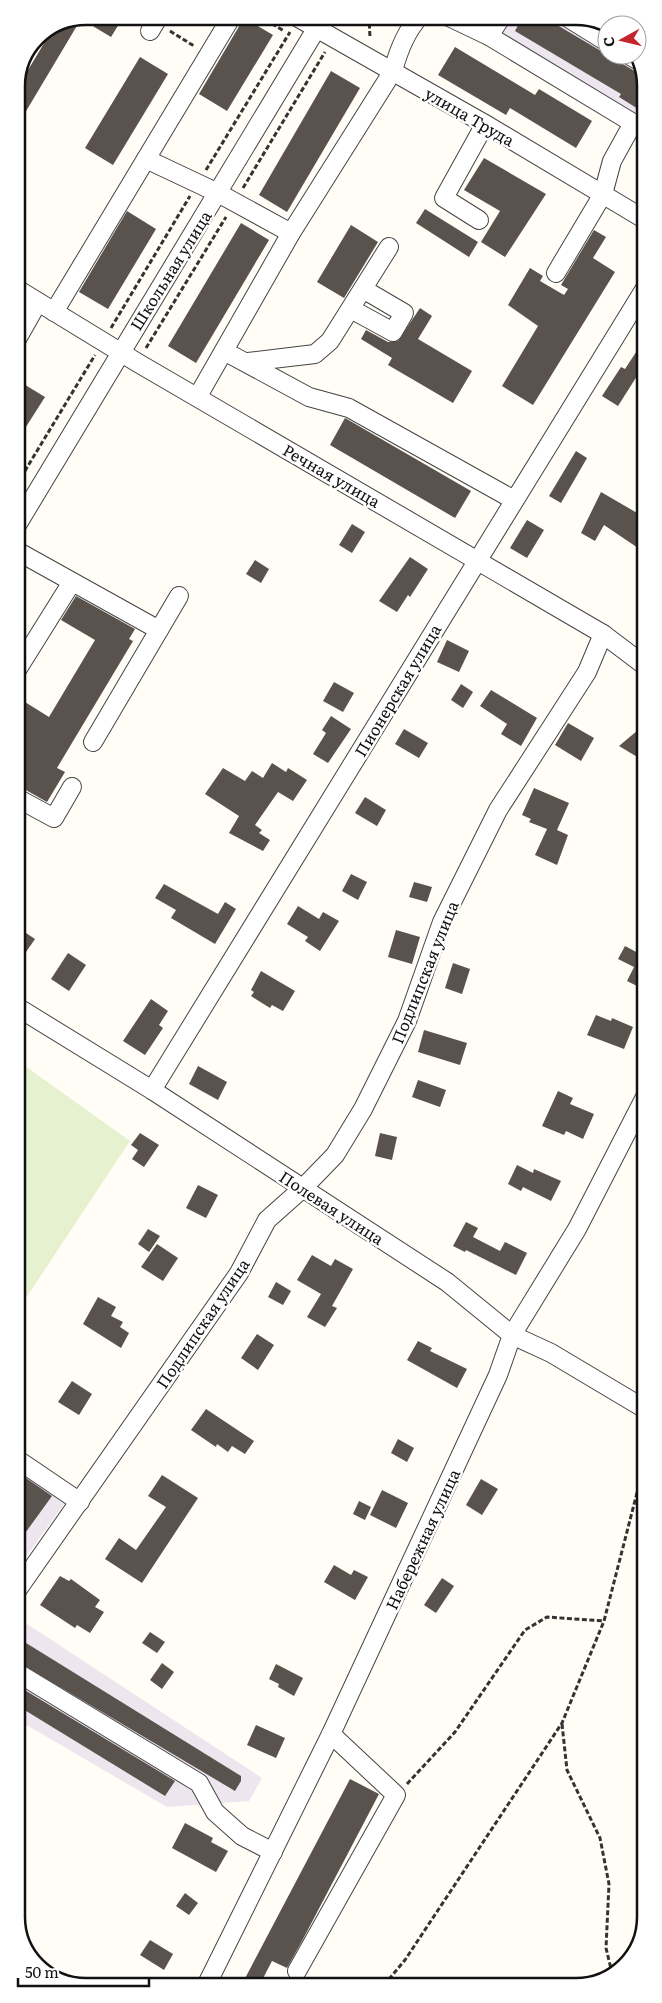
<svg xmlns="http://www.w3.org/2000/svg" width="662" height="2003" viewBox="0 0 662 2003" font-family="Literata,serif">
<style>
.industrial{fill:#eee6ef}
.pitch{fill:#e6f2cf}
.building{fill:#5a524d}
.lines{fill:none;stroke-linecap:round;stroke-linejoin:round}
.minor-casing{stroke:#444;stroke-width:20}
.path{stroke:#333;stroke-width:3;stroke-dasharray:5 2.5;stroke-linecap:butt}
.minor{stroke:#fff;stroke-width:18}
.labels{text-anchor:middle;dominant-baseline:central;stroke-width:5;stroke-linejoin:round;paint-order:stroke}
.street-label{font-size:16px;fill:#111;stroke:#fff}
.rim{fill:none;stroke:#111;stroke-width:2.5}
</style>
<rect width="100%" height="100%" fill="#fffdf5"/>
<g class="industrial">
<polygon points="476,16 581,16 607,27 607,55 635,55 643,68 644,132 471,26"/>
<polygon points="18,1454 74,1490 18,1568"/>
<polygon points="18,1618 262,1778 249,1801 167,1807 18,1720"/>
</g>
<polygon class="pitch" points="18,1061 130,1141 18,1310"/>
<g class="building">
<polygon points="86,16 124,16 111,37 81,19 16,128 16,90 52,30"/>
<polygon points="523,16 542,16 643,76 643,112 619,97 621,94 515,31"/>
<polygon points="244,18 273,35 227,111 199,94"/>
<polygon points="455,47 535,95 539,89 592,121 576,148 510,108 506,115 438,75"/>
<polygon points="140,57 168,74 113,165 85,148"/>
<polygon points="331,71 360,88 287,212 259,195"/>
<polygon points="484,158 546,194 505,257 481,242 500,211 464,190"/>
<polygon points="425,209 478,242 469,257 416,223"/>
<polygon points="127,211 156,229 108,309 79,292"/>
<polygon points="241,223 269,240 196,363 168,346"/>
<polygon points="351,225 378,242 344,298 317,282"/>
<polygon points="594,230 606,237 593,258 615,272 533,405 502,386 538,326 508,305 530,268 543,276 540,281 564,295 568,289 561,285"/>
<polygon points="420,308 432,316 418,339 472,371 453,403 388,365 392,358 361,339 366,330 388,342 398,341"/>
<polygon points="644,340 644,365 618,406 602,396 621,367 625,369"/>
<polygon points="17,380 45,397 17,441"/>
<polygon points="345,418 471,491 455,518 330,445"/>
<polygon points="576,451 587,458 561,503 549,496"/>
<polygon points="601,492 644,517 644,552 604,525 595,541 581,533"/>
<polygon points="527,520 544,530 527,558 510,548"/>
<polygon points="352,524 365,532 352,553 339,545"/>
<polygon points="410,557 428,569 410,597 408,595 397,612 379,601"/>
<polygon points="255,560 269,569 261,583 246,574"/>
<polygon points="76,596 135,629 129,639 133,641 57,768 65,772 47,802 17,785 17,697 49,717 95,640 61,620"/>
<polygon points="447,640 469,651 459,672 437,662"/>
<polygon points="334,682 354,693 343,712 323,701"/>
<polygon points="461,684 473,692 463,708 451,700"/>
<polygon points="491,690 537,718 521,746 501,734 507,724 480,706"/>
<polygon points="331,716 351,729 328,763 313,754 326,733 322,730"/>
<polygon points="568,723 594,738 581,761 555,745"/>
<polygon points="644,725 644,761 619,746"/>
<polygon points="404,729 428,743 419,758 395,744"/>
<polygon points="272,763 286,772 288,768 307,780 293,801 278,792 255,825 262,830 259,833 270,840 263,851 229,833 239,816 205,794 223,768 245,781 252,771 263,778"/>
<polygon points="534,788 569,803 557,830 568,835 557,865 535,855 547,829 529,822 531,819 522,815"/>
<polygon points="365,797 386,810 377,826 355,813"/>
<polygon points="351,874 367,882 358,900 342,891"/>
<polygon points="414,882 432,887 427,902 409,897"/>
<polygon points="164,884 218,914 225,902 236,909 215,944 171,918 176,910 155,898"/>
<polygon points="298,906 319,919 323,912 339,921 320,951 305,941 308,937 287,924"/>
<polygon points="17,927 35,939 17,965"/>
<polygon points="396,930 420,937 412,964 388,957"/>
<polygon points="645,945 645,990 627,981 634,967 618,959 625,946 640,954"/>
<polygon points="68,953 86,965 69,991 51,979"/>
<polygon points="453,963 470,969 462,994 445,988"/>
<polygon points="261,971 295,991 283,1011 272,1005 270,1008 251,996 254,992 251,990"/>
<polygon points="151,999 168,1011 159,1025 163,1028 145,1055 123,1041"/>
<polygon points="596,1015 611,1021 612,1018 633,1027 624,1049 587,1035"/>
<polygon points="424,1030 467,1043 460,1065 418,1052"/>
<polygon points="198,1066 227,1082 218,1100 189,1084"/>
<polygon points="418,1080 446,1090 440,1107 412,1097"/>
<polygon points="558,1091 573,1098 570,1104 594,1114 583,1139 566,1131 564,1135 542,1126"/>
<polygon points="140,1133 159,1145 144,1167 132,1159 138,1150 131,1145"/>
<polygon points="380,1133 397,1137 392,1160 375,1156"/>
<polygon points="517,1165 533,1173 534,1169 561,1181 551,1201 523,1187 521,1191 508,1184"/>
<polygon points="198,1185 218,1195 206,1218 186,1208"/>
<polygon points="466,1222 478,1228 473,1237 500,1251 505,1242 527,1253 516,1275 466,1250 465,1252 453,1246"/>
<polygon points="148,1229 160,1236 149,1252 138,1244"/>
<polygon points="157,1244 178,1258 163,1281 141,1267"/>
<polygon points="312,1255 331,1266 335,1259 353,1269 332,1306 337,1308 325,1327 307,1317 321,1294 297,1280"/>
<polygon points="276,1282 291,1291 283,1305 268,1297"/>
<polygon points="98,1297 116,1307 111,1316 123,1322 120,1327 129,1333 121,1348 83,1324"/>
<polygon points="257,1334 274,1345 258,1370 241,1358"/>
<polygon points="418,1341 432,1348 430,1351 467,1369 457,1388 407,1360"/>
<polygon points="72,1381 92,1394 79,1415 58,1402"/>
<polygon points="206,1409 254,1441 245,1454 232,1446 228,1452 217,1444 216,1447 191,1430"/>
<polygon points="398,1439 414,1448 407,1462 391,1453"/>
<polygon points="162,1475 198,1498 142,1583 105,1559 119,1538 136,1550 166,1507 148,1496"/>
<polygon points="26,1478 52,1496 18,1543 18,1489"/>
<polygon points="481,1479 498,1489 482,1515 466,1505"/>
<polygon points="382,1490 408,1503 396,1528 370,1515"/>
<polygon points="359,1501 371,1507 365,1520 353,1514"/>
<polygon points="334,1565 351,1575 354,1570 368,1577 355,1600 324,1582"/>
<polygon points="60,1576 69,1581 71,1579 100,1600 95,1607 104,1612 90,1633 77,1625 75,1628 40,1605"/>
<polygon points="442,1578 454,1586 436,1613 424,1605"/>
<polygon points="150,1632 165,1642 157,1653 142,1643"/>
<polygon points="18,1638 241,1776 241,1781 235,1791 18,1662"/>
<polygon points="162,1663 174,1672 162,1689 150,1680"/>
<polygon points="276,1664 303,1678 294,1696 278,1687 279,1684 269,1679"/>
<polygon points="18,1686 175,1781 165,1796 18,1706"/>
<polygon points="256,1725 285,1738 276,1758 247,1745"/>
<polygon points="350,1779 379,1794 302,1941 287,1968 272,1961 259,1986 241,1986"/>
<polygon points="185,1823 213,1838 211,1842 228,1851 216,1872 172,1848"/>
<polygon points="185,1893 198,1903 189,1915 176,1906"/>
<polygon points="150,1940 173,1954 164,1970 140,1955"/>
</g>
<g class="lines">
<g class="minor-casing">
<g id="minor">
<polyline points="295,16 485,124 644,219"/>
<polyline points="447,16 489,36 633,123 612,161 603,194 556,273"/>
<polyline points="565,16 607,42"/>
<polyline points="150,31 159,16"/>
<polyline points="489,36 502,16"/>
<polyline points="629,55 639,61"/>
<polyline points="146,159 218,193 291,233"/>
<polyline points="479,220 444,198 485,124"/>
<polyline points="17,289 138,363 603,634 644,665"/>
<polyline points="351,309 393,332 404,313 363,289"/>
<polyline points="54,312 232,16"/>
<polyline points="17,339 38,302"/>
<polyline points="224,351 309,397 349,408 514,500"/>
<polyline points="248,362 315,354 330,341 389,247"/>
<path d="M198 396 291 233 393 71C398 52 406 31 420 16"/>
<polyline points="17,525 324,16"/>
<polyline points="17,551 159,630"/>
<polyline points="17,670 72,582"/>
<polyline points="93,742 179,596"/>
<polyline points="17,798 54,818 72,787"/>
<polyline points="17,1007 152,1090 447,1282 512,1335 551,1353 645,1409"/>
<polyline points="152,1090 644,290"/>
<polyline points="18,1460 80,1502"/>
<polyline points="18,1589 239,1273 267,1220 303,1188 335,1155 363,1109 407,1021 442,922 498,810 587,672 603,634"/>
<polyline points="18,1673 199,1783 215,1812 242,1836 273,1852"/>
<polyline points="297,1971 396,1795 331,1734"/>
<polyline points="206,1986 331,1734 498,1375 512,1335 577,1229 645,1097"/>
</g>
</g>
<g class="path">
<polyline points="259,16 284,31"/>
<polyline points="369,16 370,38"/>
<polyline points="343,23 349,16"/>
<polyline points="170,31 194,46"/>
<polyline points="206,170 290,32"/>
<polyline points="243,188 325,52"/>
<polyline points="111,328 190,196"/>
<polyline points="146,348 226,217"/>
<polyline points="17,484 95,355"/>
<polyline points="562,1724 567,1770 600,1838 609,1884 606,1948 612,1973"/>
<polyline points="407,1784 455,1732 525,1630 547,1617 604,1621"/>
<polyline points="384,1985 405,1960 562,1723 604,1621 639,1485 645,1445"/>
</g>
<use href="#minor" class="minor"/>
</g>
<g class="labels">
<g class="street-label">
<text transform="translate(470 116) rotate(30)">улица Труда</text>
<text transform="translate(170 270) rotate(-58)">Школьная улица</text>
<text transform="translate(332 475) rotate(30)">Речная улица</text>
<text transform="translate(397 690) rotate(-59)">Пионерская улица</text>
<text transform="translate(424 972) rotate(-68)">Подлипская улица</text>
<text transform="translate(332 1207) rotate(33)">Полевая улица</text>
<text transform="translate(202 1323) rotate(-56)">Подлипская улица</text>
<text transform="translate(422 1539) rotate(-65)">Набережная улица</text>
</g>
</g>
<path d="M0 0H662V2003H0ZM86 25H576A61 61 0 0 1 637 86V1917A61 61 0 0 1 576 1978H86A61 61 0 0 1 25 1917V86A61 61 0 0 1 86 25Z" fill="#fff" fill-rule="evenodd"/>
<path class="rim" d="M86 25H576A61 61 0 0 1 637 86V1917A61 61 0 0 1 576 1978H86A61 61 0 0 1 25 1917V86A61 61 0 0 1 86 25Z"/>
<g transform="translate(622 40) rotate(262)"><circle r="24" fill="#ffffff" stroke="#a0a0a0"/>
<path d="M0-4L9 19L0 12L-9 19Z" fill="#c4262e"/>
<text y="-8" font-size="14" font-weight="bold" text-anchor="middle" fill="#111111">С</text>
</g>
<path d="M18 1978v8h131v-8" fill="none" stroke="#111111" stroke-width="2.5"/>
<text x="25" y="1978" font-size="15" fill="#111111" stroke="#ffffff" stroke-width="4" paint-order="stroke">50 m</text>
</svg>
